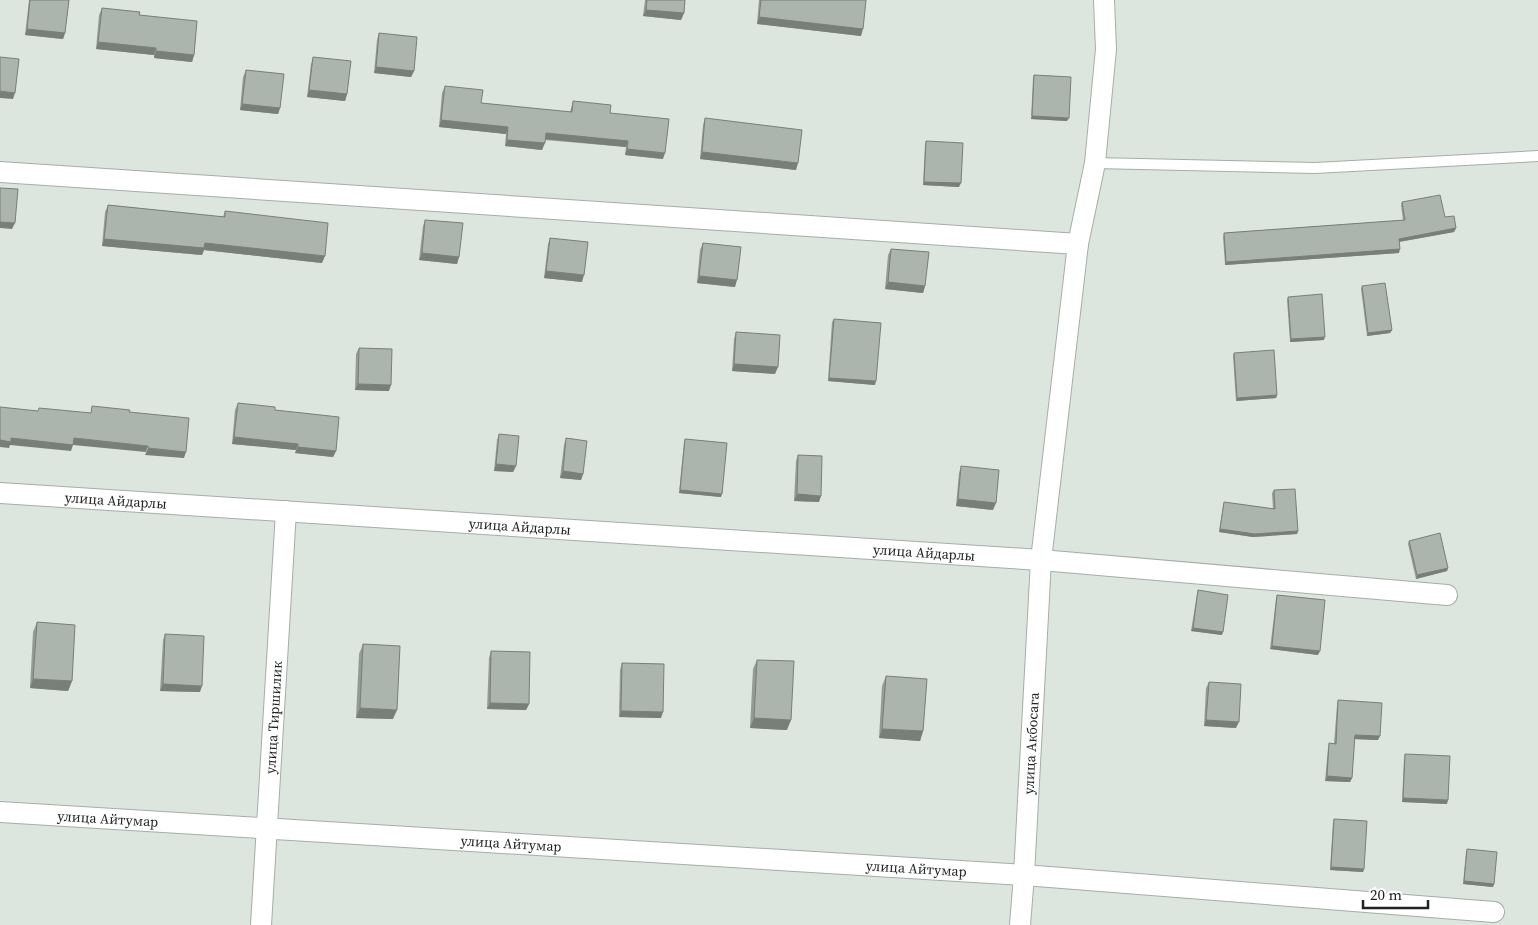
<svg xmlns="http://www.w3.org/2000/svg" width="1538" height="925" viewBox="0 0 1538 925" font-family="'Source Serif 4',serif">
<style>
.lines{fill:none;stroke-linecap:round;stroke-linejoin:round}
.lane-casing{stroke:#a4aea7;stroke-width:12}
.street-casing{stroke:#a4aea7;stroke-width:22}
.lane{stroke:#fff;stroke-width:10}
.street{stroke:#fff;stroke-width:20}
.wall{fill:#939b95}
.shaded-wall{fill:#787e79}
.building{fill:#abb4ad;stroke:#787e79}
.labels{text-anchor:middle;dominant-baseline:central;stroke-width:4.5;stroke-linejoin:round;paint-order:stroke}
.street-label{font-size:14px;fill:#202421;stroke:#fff}
</style>
<rect width="100%" height="100%" fill="#dce6df"/>
<g class="lines">
<g class="lane-casing">
<polyline id="lane" points="1095,163 1315,168 1538,156"/>
</g>
<g class="street-casing">
<g id="street">
<polyline points="0,172 1078,244"/>
<path id="s1" d="M0 493 1041 560 1447 595"/>
<path id="s2" d="M0 812 1024 875 1494 912"/>
<path id="s3" d="M261 925 286 511"/>
<path id="s4" d="M1020 925 1024 875 1041 560 1078 244 1095 163 1106 49 1104 0"/>
</g>
</g>
<use href="#lane" class="lane"/>
<use href="#street" class="street"/>
</g>
<g class="wall">
<polygon points="29,0 69,0 65,33 63,39 25,35"/>
<polygon points="645,0 685,0 684,13 681,20 643,16"/>
<polygon points="759,0 866,0 861,36 757,24"/>
<polygon points="102,8 139,15 194,55 192,62 154,58 154,55 96,49 99,15"/>
<polygon points="379,33 414,71 411,77 374,73 377,40"/>
<polygon points="313,57 347,94 345,101 307,97 311,64"/>
<polygon points="246,70 280,108 278,114 240,110 243,77"/>
<polygon points="1034,75 1067,121 1031,119 1033,78"/>
<polygon points="445,86 481,103 570,112 573,101 610,113 663,159 625,155 626,147 545,140 542,150 505,146 506,134 439,127 442,93"/>
<polygon points="705,118 796,170 700,159 703,125"/>
<polygon points="926,141 959,187 923,185 925,144"/>
<polygon points="1402,202 1445,217 1456,228 1454,232 1399,242 1399,253 1225,265 1223,237 1224,233 1403,220 1401,205"/>
<polygon points="108,205 223,217 225,211 322,263 204,250 202,255 102,246 105,212"/>
<polygon points="425,220 459,257 457,264 419,260 423,226"/>
<polygon points="550,238 582,282 544,278 548,244"/>
<polygon points="703,243 735,287 697,283 700,250"/>
<polygon points="891,249 925,286 923,293 885,289 888,255"/>
<polygon points="1362,286 1392,330 1390,333 1367,336 1361,289"/>
<polygon points="1288,297 1324,340 1290,342 1287,300"/>
<polygon points="834,319 875,385 828,381 832,322"/>
<polygon points="736,332 775,374 732,371 734,339"/>
<polygon points="359,348 389,391 355,390 356,354"/>
<polygon points="1234,353 1277,395 1276,398 1236,401 1233,356"/>
<polygon points="238,403 275,410 336,451 333,457 295,453 296,450 232,444 235,410"/>
<polygon points="499,434 516,466 513,472 494,471 497,440"/>
<polygon points="566,438 583,474 581,480 560,478 564,445"/>
<polygon points="685,439 721,497 679,493 684,442"/>
<polygon points="798,455 819,502 794,501 796,461"/>
<polygon points="961,466 993,510 956,506 959,473"/>
<polygon points="1274,490 1298,531 1297,534 1253,537 1219,532 1223,506 1224,502 1273,509 1272,493"/>
<polygon points="1409,541 1448,568 1447,571 1416,579 1408,544"/>
<polygon points="1198,590 1222,635 1191,631 1197,594"/>
<polygon points="1277,595 1318,655 1270,649 1276,599"/>
<polygon points="37,622 72,681 68,691 30,688 33,632"/>
<polygon points="165,634 200,692 160,691 163,640"/>
<polygon points="363,644 393,719 356,718 359,654"/>
<polygon points="491,651 529,704 526,710 487,709 489,658"/>
<polygon points="757,660 787,730 750,728 753,669"/>
<polygon points="622,663 661,718 619,717 620,670"/>
<polygon points="886,676 923,731 920,741 879,738 882,686"/>
<polygon points="1209,682 1236,728 1204,726 1206,688"/>
<polygon points="1338,700 1378,740 1354,739 1352,778 1350,782 1325,781 1328,748 1329,743 1334,744 1337,705"/>
<polygon points="1405,754 1447,804 1402,802 1404,758"/>
<polygon points="1334,819 1364,869 1363,872 1330,870 1333,822"/>
<polygon points="1467,849 1494,884 1493,887 1463,884 1466,852"/>
</g>
<g class="shaded-wall">
<polygon points="646,10 684,13 681,20 643,16"/>
<polygon points="759,17 863,29 861,36 757,24"/>
<polygon points="27,29 65,33 63,39 25,35"/>
<polygon points="98,42 156,48 154,55 96,49"/>
<polygon points="156,51 194,55 192,62 154,58"/>
<polygon points="376,67 414,71 411,77 374,73"/>
<polygon points="309,90 347,94 345,101 307,97"/>
<polygon points="0,91 15,93 13,99 0,98"/>
<polygon points="242,104 280,108 278,114 240,110"/>
<polygon points="1032,116 1069,118 1067,121 1031,119"/>
<polygon points="441,120 508,127 506,134 439,127"/>
<polygon points="546,133 628,141 626,147 544,139"/>
<polygon points="507,140 545,143 542,150 505,146"/>
<polygon points="627,149 665,153 663,159 625,155"/>
<polygon points="702,152 798,163 796,170 700,159"/>
<polygon points="924,182 961,183 959,187 923,185"/>
<polygon points="0,222 15,223 12,229 0,228"/>
<polygon points="1456,228 1454,232 1398,242 1399,239"/>
<polygon points="104,239 205,243 325,256 322,263 204,250 202,255 102,246"/>
<polygon points="1400,249 1399,253 1225,265 1226,262"/>
<polygon points="422,253 459,257 457,264 419,260"/>
<polygon points="546,271 584,275 582,282 544,278"/>
<polygon points="699,276 737,280 735,287 697,283"/>
<polygon points="888,282 925,286 923,293 885,289"/>
<polygon points="1392,330 1390,333 1367,336 1368,333"/>
<polygon points="1325,337 1324,340 1290,342 1291,339"/>
<polygon points="734,364 778,367 775,374 732,371"/>
<polygon points="829,378 876,381 875,385 828,381"/>
<polygon points="358,384 391,385 389,391 355,390"/>
<polygon points="1277,395 1276,398 1236,401 1237,398"/>
<polygon points="234,437 298,444 296,450 232,444"/>
<polygon points="11,438 74,438 148,446 146,452 73,445 71,451 10,445 9,448 0,447 0,440"/>
<polygon points="298,447 336,451 333,457 295,453"/>
<polygon points="148,448 186,452 184,458 145,455"/>
<polygon points="496,464 516,466 513,472 494,471"/>
<polygon points="563,471 583,474 581,480 560,478"/>
<polygon points="680,490 722,494 721,497 679,493"/>
<polygon points="797,494 821,496 819,502 794,501"/>
<polygon points="958,499 996,503 993,510 956,506"/>
<polygon points="1220,529 1298,531 1297,534 1253,537 1219,532"/>
<polygon points="1448,568 1447,571 1416,579 1417,575"/>
<polygon points="1193,628 1223,632 1222,635 1191,631"/>
<polygon points="1272,646 1320,651 1318,655 1270,649"/>
<polygon points="33,679 72,681 68,691 30,688"/>
<polygon points="163,684 202,686 200,692 160,691"/>
<polygon points="490,703 529,704 526,710 487,709"/>
<polygon points="360,708 397,710 393,719 356,718"/>
<polygon points="621,711 663,712 661,718 619,717"/>
<polygon points="754,718 791,720 787,730 750,728"/>
<polygon points="1206,720 1239,722 1236,728 1204,726"/>
<polygon points="882,729 923,731 920,741 879,738"/>
<polygon points="1355,735 1380,736 1378,740 1353,739"/>
<polygon points="1327,776 1352,778 1350,782 1325,781"/>
<polygon points="1403,798 1448,800 1447,804 1402,802"/>
<polygon points="1331,867 1364,869 1363,872 1330,870"/>
<polygon points="1464,881 1494,884 1493,887 1463,884"/>
</g>
<g class="building">
<polygon points="30,0 69,0 65,33 27,29"/>
<polygon points="647,0 685,0 684,13 646,10"/>
<polygon points="761,0 866,0 863,29 759,17"/>
<polygon points="102,8 140,12 139,15 197,21 194,55 156,51 156,48 98,42"/>
<polygon points="379,33 417,37 414,71 376,67"/>
<polygon points="0,57 19,59 15,93 0,91"/>
<polygon points="313,57 351,61 347,94 309,90"/>
<polygon points="246,70 284,74 280,108 242,104"/>
<polygon points="1034,75 1071,77 1069,118 1032,116"/>
<polygon points="445,86 483,90 481,103 572,112 573,101 611,105 610,113 669,119 665,153 627,149 628,141 546,133 545,143 507,140 508,127 441,120"/>
<polygon points="705,118 802,130 798,163 702,152"/>
<polygon points="926,141 963,143 961,183 924,182"/>
<polygon points="0,188 18,189 15,223 0,222"/>
<polygon points="1440,195 1445,217 1454,216 1456,228 1399,239 1400,249 1226,262 1224,233 1405,220 1402,202"/>
<polygon points="108,205 225,217 225,211 328,223 325,256 205,243 204,248 104,239"/>
<polygon points="425,220 463,223 459,257 422,253"/>
<polygon points="550,238 588,242 584,275 546,271"/>
<polygon points="703,243 741,247 737,280 699,276"/>
<polygon points="891,249 929,252 925,286 888,282"/>
<polygon points="1385,283 1392,330 1368,333 1362,286"/>
<polygon points="1322,294 1325,337 1291,339 1288,297"/>
<polygon points="834,319 881,323 876,381 829,378"/>
<polygon points="736,332 780,335 778,367 734,364"/>
<polygon points="359,348 392,349 391,385 358,384"/>
<polygon points="1274,350 1277,395 1237,398 1234,353"/>
<polygon points="238,403 275,407 275,410 339,417 336,451 298,447 298,444 234,437"/>
<polygon points="92,406 130,410 129,412 189,418 186,452 148,448 148,446 74,438 73,445 11,438 11,442 0,440 0,407 38,411 39,408 91,413"/>
<polygon points="499,434 519,436 516,466 496,464"/>
<polygon points="566,438 587,441 583,474 563,471"/>
<polygon points="685,439 727,443 722,494 680,490"/>
<polygon points="798,455 822,456 821,496 797,494"/>
<polygon points="961,466 999,470 996,503 958,499"/>
<polygon points="1295,489 1298,531 1255,534 1220,529 1224,502 1275,509 1274,490"/>
<polygon points="1440,533 1448,568 1417,575 1409,541"/>
<polygon points="1198,590 1228,595 1223,632 1193,628"/>
<polygon points="1277,595 1325,600 1320,651 1272,646"/>
<polygon points="37,622 75,625 72,681 33,679"/>
<polygon points="165,634 204,636 202,686 163,684"/>
<polygon points="363,644 400,646 397,710 360,708"/>
<polygon points="491,651 530,652 529,704 490,703"/>
<polygon points="757,660 794,661 791,720 754,718"/>
<polygon points="622,663 664,664 663,712 621,711"/>
<polygon points="886,676 927,679 923,731 882,729"/>
<polygon points="1209,682 1241,684 1239,722 1206,720"/>
<polygon points="1338,700 1382,703 1380,736 1355,735 1352,778 1327,776 1329,743 1336,744"/>
<polygon points="1405,754 1450,756 1448,800 1403,798"/>
<polygon points="1334,819 1367,821 1364,869 1331,867"/>
<polygon points="1467,849 1497,852 1494,884 1464,881"/>
</g>
<g class="labels">
<g class="street-label">
<text stroke="none"><textPath href="#s1" startOffset="116">улица Айдарлы</textPath></text>
<text stroke="none"><textPath href="#s1" startOffset="521">улица Айдарлы</textPath></text>
<text stroke="none"><textPath href="#s1" startOffset="926">улица Айдарлы</textPath></text>
<text stroke="none"><textPath href="#s3" startOffset="208">улица Тиршилик</textPath></text>
<text stroke="none"><textPath href="#s4" startOffset="182">улица Акбосага</textPath></text>
<text stroke="none"><textPath href="#s2" startOffset="108">улица Айтумар</textPath></text>
<text stroke="none"><textPath href="#s2" startOffset="512">улица Айтумар</textPath></text>
<text stroke="none"><textPath href="#s2" startOffset="918">улица Айтумар</textPath></text>
</g>
</g>
<path d="M1363 900v8h65v-8" fill="none" stroke="#202421" stroke-width="2.5"/>
<text x="1370" y="900" font-size="15" fill="#202421" stroke="#ffffff" stroke-width="4" paint-order="stroke">20 m</text>
</svg>
